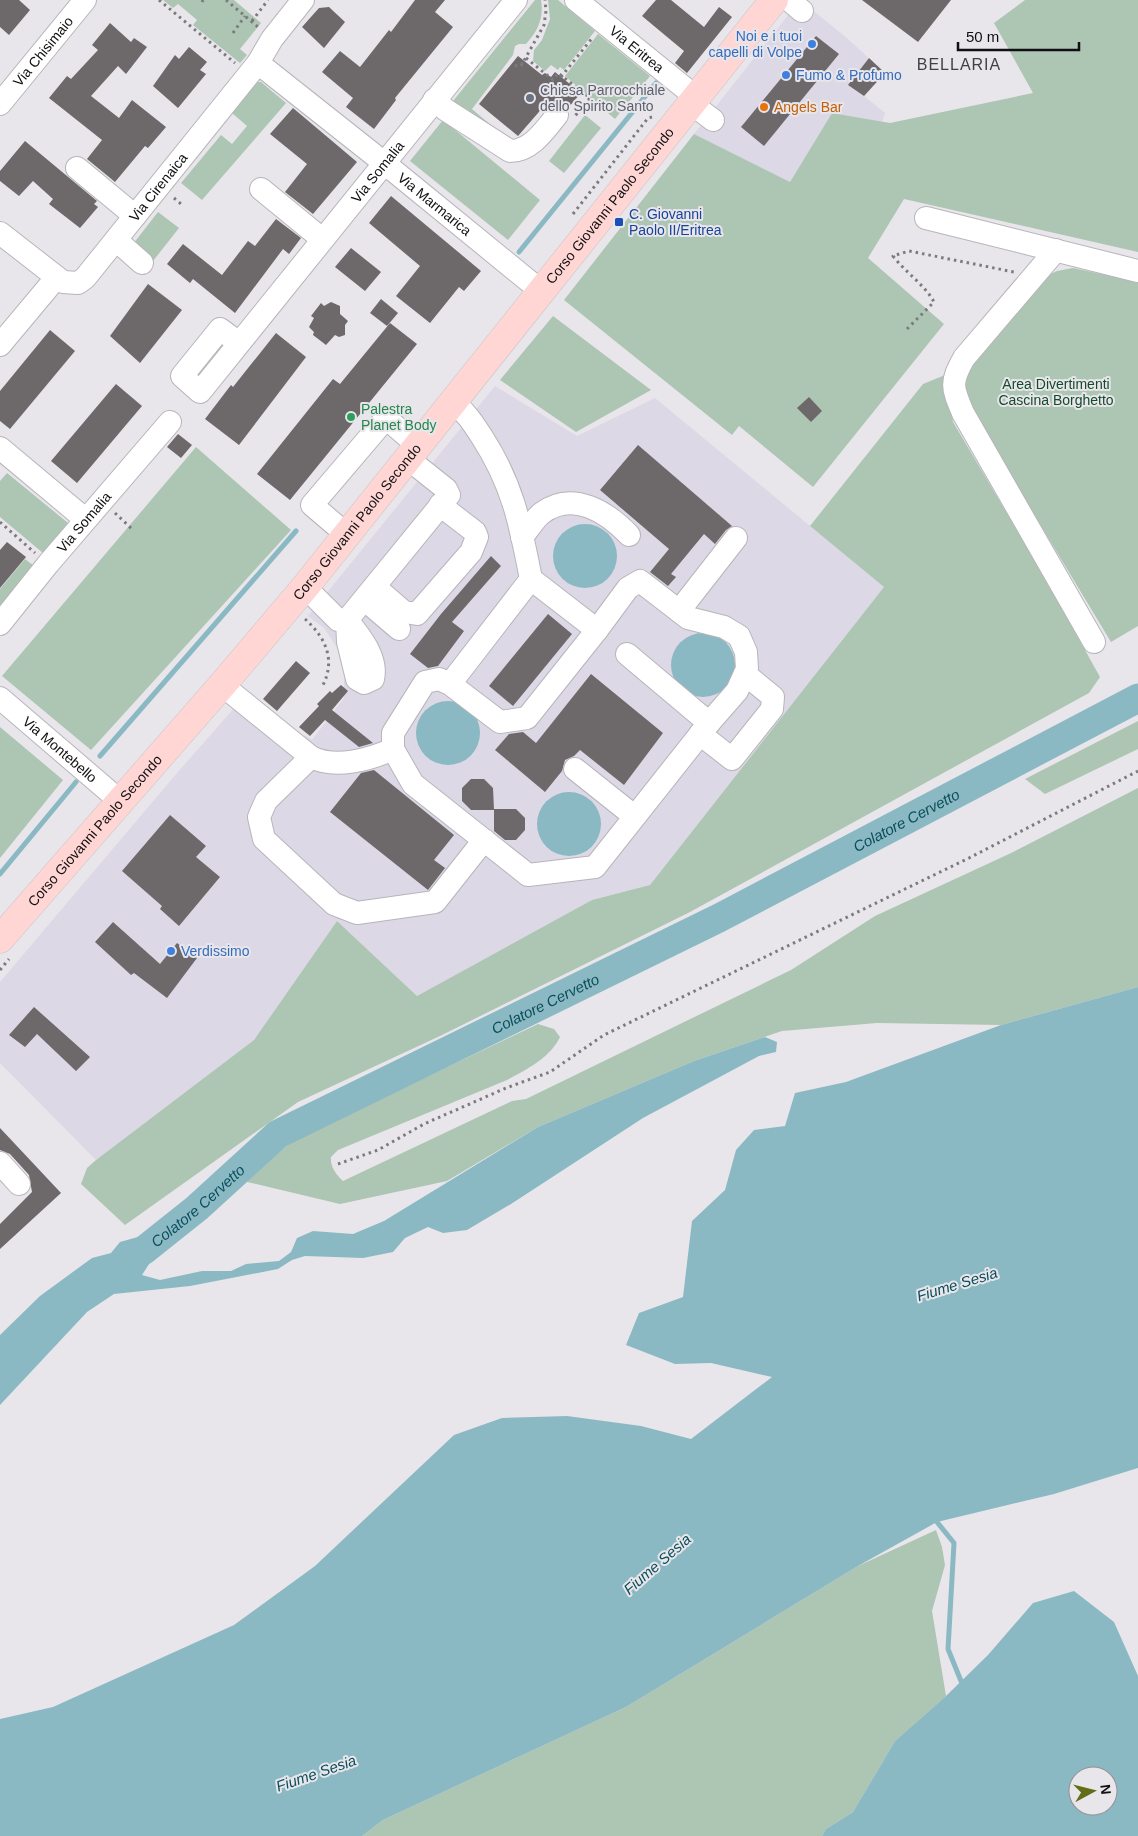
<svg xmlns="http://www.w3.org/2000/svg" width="1138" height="1836" viewBox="0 0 1138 1836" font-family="Arial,sans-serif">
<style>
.built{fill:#ddd8e5}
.green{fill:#adc5b3}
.water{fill:#8bb9c3;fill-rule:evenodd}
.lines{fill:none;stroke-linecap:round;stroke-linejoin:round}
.stream{stroke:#8bb9c3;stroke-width:5}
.river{stroke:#8bb9c3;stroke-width:29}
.building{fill:#6d686a}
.minor-casing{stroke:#b7b5ba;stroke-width:24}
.major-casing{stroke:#c6c5c6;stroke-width:29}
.path{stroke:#7c7a7e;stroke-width:3;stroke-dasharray:2.5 4;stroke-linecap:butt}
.minor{stroke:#fff;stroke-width:22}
.major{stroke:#ffd6d3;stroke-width:28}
.shop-dot{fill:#3f7fe0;stroke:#e8e6eb;stroke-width:2}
.worship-dot{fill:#6b7280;stroke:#e8e6eb;stroke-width:2}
.food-dot{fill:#e8710a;stroke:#e8e6eb;stroke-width:2}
.transit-dot{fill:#1a4fb4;stroke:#e8e6eb;stroke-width:2}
.leisure-dot{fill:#2e9e5b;stroke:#e8e6eb;stroke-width:2}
.labels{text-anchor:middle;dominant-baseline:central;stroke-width:4;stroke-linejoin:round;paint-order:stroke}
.shop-label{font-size:14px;fill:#366cbe;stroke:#e8e6eb;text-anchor:start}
.street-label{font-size:14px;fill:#100f11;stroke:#e8e6eb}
.worship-label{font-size:14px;fill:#5b616d;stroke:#e8e6eb;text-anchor:start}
.food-label{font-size:14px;fill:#c56008;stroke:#e8e6eb;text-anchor:start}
.transit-label{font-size:14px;fill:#164399;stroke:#e8e6eb;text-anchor:start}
.park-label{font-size:14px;fill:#134b2a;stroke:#e8e6eb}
.leisure-label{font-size:14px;fill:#27864d;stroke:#e8e6eb;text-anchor:start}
.water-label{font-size:15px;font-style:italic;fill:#094e5a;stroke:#e8e6eb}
.quarter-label{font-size:16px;letter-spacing:1px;fill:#403f43;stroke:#e8e6eb}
</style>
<rect width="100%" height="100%" fill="#e8e6eb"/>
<g class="built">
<polygon points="800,0 847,38 885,73 864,96 885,113 882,122 832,113 790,182 694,134"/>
<polygon points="495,386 577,436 655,398 884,587 650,885 592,900 417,996 337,921 254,1040 96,1160 0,1063 0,982 177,773 236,706 297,746 305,735 312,740 344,698 344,675 337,648 324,628 308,616"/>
</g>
<g class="green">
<polygon points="163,0 234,0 261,23 240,49 247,55 240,63 193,25 197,20 178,4 173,8"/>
<path d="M535 0H541C544 18 538 31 526 44H519L515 46 513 55 472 109 511 142 449 106Z"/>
<polygon points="548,0 558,0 595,31 564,70 560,67 558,70 551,65 545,71 533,61 534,50 542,40 550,19"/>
<polygon points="1025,0 1138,0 1138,252 904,199 868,258 944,324 813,487 739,426 732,435 564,300 694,134 790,182 832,113 890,123 1033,93 994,23"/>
<polygon points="598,34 650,76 615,119 565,76"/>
<polygon points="255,82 261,82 286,103 202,200 181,183 221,135 232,144 247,126 232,113"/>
<polygon points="585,115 601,128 564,173 549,161"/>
<polygon points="443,120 540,200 508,240 410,161"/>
<polygon points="158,212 179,228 153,261 133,244"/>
<polygon points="1073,268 1138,282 1138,626 1111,642 970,408 964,391 966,373 1042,278 1057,271"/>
<polygon points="553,316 651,390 576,432 500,380"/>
<polygon points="945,375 953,422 1042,573 1100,677 1089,693 690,912 440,1036 298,1102 125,1225 81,1184 87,1168 96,1160 254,1040 337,921 417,996 592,900 650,885 884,587 810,526 923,384"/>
<polygon points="196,447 291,530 91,750 2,676"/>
<polygon points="7,473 68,523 43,553 0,517 0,481"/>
<polygon points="25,559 34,566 0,608 0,589"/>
<polygon points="1138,721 1138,749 1045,794 1025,779"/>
<polygon points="0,727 63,780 0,858"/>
<path d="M1138 788V987L1001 1025 877 1023 782 1031 694 1061 538 1127 447 1181 340 1204 243 1181 294 1140 538 1024 554 1029 560 1037C551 1057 526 1070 507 1080L338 1150 331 1157C330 1167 336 1174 343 1181L512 1101 526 1099 791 970 875 916 1009 854Z"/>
<polygon points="936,1530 942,1547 945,1565 932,1611 946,1696 895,1741 853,1812 826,1829 822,1836 362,1836 383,1820 626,1707 858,1566"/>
</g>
<g class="water">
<circle cx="585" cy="556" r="32"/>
<circle cx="703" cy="665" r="32"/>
<circle cx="448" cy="733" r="32"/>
<circle cx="569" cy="824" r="32"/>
<polygon points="1138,987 1138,1468 1054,1494 937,1522 858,1566 626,1707 383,1820 362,1836 0,1836 0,1719 53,1707 234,1625 315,1566 454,1435 502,1418 567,1416 641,1426 691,1439 772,1377 711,1363 675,1364 626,1345 639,1313 683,1297 692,1221 725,1190 736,1150 754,1130 785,1126 795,1093 846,1082 1001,1025"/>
<polygon points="765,1037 777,1042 776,1052 759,1056 643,1118 511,1204 467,1230 443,1233 428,1227 405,1238 393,1252 363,1258 305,1256 292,1260 278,1269 190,1286 114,1294 87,1312 0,1405 0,1335 40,1296 92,1258 111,1253 120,1242 173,1227 142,1275 160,1280 202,1271 231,1271 246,1264 279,1261 291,1252 297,1238 313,1231 353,1234 384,1221 538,1127 694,1061"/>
<path d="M1074 1591 1114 1622 1138 1676V1836H822L826 1829 853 1812 895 1741 946 1696 988 1655 1033 1603ZM1078 1776H1108V1806H1078Z"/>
</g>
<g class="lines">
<g class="stream">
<polyline points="519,252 656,83"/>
<polyline points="100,756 296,531"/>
<polyline points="0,874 76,782"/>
<polyline points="937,1522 954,1543 948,1649 961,1681"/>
</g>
<path class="river" id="s1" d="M143 1251 197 1208 278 1134 719 918 1138 698"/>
</g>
<g class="building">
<polygon points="0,0 19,0 30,10 9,35 0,27"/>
<polygon points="415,0 445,0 435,12 453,27 395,98 396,100 374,129 346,107 353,98 322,72 340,51 360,67 389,30 391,32"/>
<polygon points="656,0 671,0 704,27 719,7 732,17 687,73 675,63 684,51 642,16"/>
<polygon points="862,0 951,0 918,42"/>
<polygon points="329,7 345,22 324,48 302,27 319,8"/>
<polygon points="110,23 131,42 134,38 147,47 126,74 118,66 91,96 119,118 132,100 166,127 148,148 145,146 115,182 87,159 102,140 49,98 67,76 71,79 98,50 92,45"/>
<polygon points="816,36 839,54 764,146 741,127"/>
<polygon points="189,47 207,62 200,70 206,74 178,108 153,86 175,55 179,59"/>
<polygon points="518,56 542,75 545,73 551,77 555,72 581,93 568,108 559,102 547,106 545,105 518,136 479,104"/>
<polygon points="869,58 885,73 864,96 848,85"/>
<polygon points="293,108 357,162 313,214 285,192 307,164 270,134"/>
<polygon points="25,141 97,201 94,204 98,207 80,228 49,204 53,199 33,181 19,196 0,181 0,171"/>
<polygon points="391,196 481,271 464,291 459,287 430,323 396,296 420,266 369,223"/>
<polygon points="276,219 301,238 289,254 283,249 235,313 193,279 190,283 167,264 183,244 222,275 248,241 255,246"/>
<polygon points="351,248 381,272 365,291 335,267"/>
<polygon points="148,284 182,310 140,363 110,336"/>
<polygon points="381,299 398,313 387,326 370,313"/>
<polygon points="331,302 340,306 340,314 348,321 345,325 345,335 339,337 335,335 326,345 313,335 314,332 309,327 314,318 311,316 321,303 324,306"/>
<polygon points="390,323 417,344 290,500 257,474 333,379 340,384"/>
<polygon points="50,330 75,351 10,429 0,421 0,391"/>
<polygon points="276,333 306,357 239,445 205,419 231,385 233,387"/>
<polygon points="116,384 142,406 77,483 51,461"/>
<polygon points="809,397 822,411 811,422 797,408"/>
<polygon points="178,434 192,445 181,458 167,447"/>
<polygon points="638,445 732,526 726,530 715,544 704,534 671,574 676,577 668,586 650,572 669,549 600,490"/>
<polygon points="7,542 26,557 0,588 0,550"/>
<polygon points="491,556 501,566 452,622 464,631 438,666 428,668 410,654 441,614"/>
<polygon points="548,614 572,634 513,706 489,686"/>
<polygon points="296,661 310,673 277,711 263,699"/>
<polygon points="591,674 663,733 624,785 580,750 574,756 565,760 562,771 545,792 495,750 509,734 523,732 536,743"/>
<polygon points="341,685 348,691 332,710 373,743 359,747 325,720 310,736 299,727 319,706 317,704 330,691 332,693"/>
<polygon points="374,770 454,835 434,860 445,868 428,890 330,812 361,773"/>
<polygon points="471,779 484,779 493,788 494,810 471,810 462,801 462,788"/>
<polygon points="494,809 516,809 525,818 525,830 516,840 505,840 494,831"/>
<polygon points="170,815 206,846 196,857 220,877 179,926 160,909 162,906 122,871"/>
<polygon points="113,922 160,964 177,943 197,958 167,998 134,973 131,975 95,942"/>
<polygon points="34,1007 90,1057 76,1071 37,1034 25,1047 9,1035"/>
<polygon points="0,1128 61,1193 0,1249 0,1224 32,1192 29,1175 10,1154 0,1150"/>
</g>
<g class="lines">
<g class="minor-casing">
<g id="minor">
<path id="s2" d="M576 0 697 98"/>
<polyline points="789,0 802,11"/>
<path id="s3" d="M258 63 383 162 541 291"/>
<path d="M434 100 446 110 510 151C531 151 545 130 557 115"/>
<path id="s4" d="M0 104 85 0"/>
<polyline points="692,104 713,120"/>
<polyline points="77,168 135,216"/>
<polyline points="261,189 322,239"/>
<polyline points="926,218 1138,271"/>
<path id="s5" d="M0 233 63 282 78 283 85 278 258 63 272 39 303 0"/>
<polyline points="116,240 142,263"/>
<path d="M1056 250 964 358C950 383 952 387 963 413L1094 642"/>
<path id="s6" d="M239 343 220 329 182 376 200 392 516 0"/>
<polyline points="0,345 56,278"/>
<path d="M452 401C465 411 473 423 482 437 513 485 520 523 531 579"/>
<polyline points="0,448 85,519"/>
<polyline points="346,534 312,505 386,418 417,445"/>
<path d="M522 537C528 530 535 518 542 513 573 490 607 512 629 535"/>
<polyline points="305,587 338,620 347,620 449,495 446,489 407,458"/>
<polyline points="375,587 404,612 417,614 471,552 477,537 475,532 440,505"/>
<polyline points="365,600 399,629"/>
<polyline points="679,611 736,538"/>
<path d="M347 620C360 636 378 658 373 679L364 683 357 679 348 642Z"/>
<path id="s7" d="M0 624 48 564 170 422"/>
<polyline points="597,630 628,588 640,581 688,618 724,627 739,636 746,652 747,669 737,691 709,723"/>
<path d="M222 685 311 757C335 769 369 760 393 749L413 784 528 875 595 867 709 723 627 654"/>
<path id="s8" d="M0 698 120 801"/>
<polyline points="700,734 732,759 772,709 773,697 745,674"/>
<polyline points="393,749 393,733 425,682 439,679 450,684 531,579 597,630 527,718 500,722 450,684"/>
<polyline points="311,757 266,801 259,817 264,839 334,904 357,913 435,902 484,840"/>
<polyline points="575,769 634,816"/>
<polyline points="0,1163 19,1184"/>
</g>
</g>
<g class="major-casing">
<g id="major">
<path id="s9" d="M0 939 222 685 305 587 774 0"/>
</g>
</g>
<g class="path">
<polyline points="159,0 235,63"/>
<polyline points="226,0 258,27"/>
<polyline points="202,2 203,0"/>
<polyline points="252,21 268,0"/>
<polyline points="233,33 245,16"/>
<polyline points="526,58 553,80 558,73 590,98 575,116"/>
<polyline points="515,66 523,63"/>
<polyline points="521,66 544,25 546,11 545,0"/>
<polyline points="561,77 593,37"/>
<polyline points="174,198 181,204"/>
<polyline points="573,214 648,118 652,117"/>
<path d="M907 329 934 302C925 285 906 273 893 256L909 251 1014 272"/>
<polyline points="115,513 133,530"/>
<polyline points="0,522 35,553"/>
<path d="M305 619C325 637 336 659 323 685"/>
<polyline points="0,970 9,959"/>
<polyline points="338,1164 378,1150 424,1124 506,1088 550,1072 604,1035 969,858 1138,771"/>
</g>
<use href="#minor" class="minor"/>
<use href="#major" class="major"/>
</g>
<g class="shop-dot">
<circle cx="812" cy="44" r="5"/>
<circle cx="786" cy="75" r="5"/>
<circle cx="171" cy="951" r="5"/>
</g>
<circle class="worship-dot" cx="530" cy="98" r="5"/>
<circle class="food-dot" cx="764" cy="107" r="5"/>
<rect class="transit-dot" x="614" y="217" width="10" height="10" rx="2.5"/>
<circle class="leisure-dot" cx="351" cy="417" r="5"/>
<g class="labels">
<g class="shop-label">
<text x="802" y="36" text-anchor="end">Noi e i tuoi<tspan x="802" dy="16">capelli di Volpe</tspan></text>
<text x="796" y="75">Fumo &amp; Profumo</text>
<text x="181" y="951">Verdissimo</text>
</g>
<g class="street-label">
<text stroke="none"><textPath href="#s2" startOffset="78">Via Eritrea</textPath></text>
<text stroke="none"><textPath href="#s4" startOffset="68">Via Chisimaio</textPath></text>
<text stroke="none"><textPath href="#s6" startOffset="391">Via Somalia</textPath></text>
<text stroke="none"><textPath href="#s5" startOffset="220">Via Cirenaica</textPath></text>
<text stroke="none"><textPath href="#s3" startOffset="226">Via Marmarica</textPath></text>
<text stroke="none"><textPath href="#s9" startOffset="954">Corso Giovanni Paolo Secondo</textPath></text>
<text stroke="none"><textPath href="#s7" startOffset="132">Via Somalia</textPath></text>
<text stroke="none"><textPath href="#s9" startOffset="549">Corso Giovanni Paolo Secondo</textPath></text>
<text stroke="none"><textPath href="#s8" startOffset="79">Via Montebello</textPath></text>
<text stroke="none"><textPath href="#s9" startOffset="144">Corso Giovanni Paolo Secondo</textPath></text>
</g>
<g class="worship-label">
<text x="540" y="90">Chiesa Parrocchiale<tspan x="540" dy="16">dello Spirito Santo</tspan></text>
</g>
<g class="food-label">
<text x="774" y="107">Angels Bar</text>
</g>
<g class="transit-label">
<text x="629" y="214">C. Giovanni<tspan x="629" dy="16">Paolo II/Eritrea</tspan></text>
</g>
<g class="park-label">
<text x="1056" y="384">Area Divertimenti<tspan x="1056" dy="16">Cascina Borghetto</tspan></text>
</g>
<g class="leisure-label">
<text x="361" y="409">Palestra<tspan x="361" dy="16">Planet Body</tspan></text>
</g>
<g class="water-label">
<text stroke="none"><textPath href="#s1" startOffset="881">Colatore Cervetto</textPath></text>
<text stroke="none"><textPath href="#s1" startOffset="476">Colatore Cervetto</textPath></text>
<text stroke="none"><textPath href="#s1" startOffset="71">Colatore Cervetto</textPath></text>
<text transform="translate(957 1284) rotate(-17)">Fiume Sesia</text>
<text transform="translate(657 1564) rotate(-41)">Fiume Sesia</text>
<text transform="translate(316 1773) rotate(-19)">Fiume Sesia</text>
</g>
<g class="quarter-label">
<text x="959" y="64">BELLARIA</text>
</g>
</g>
<g transform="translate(1093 1791) rotate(83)"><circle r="24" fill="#e8e6eb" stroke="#929094"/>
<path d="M0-4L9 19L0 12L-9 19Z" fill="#626d16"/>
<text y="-8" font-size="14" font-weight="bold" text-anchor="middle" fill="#100f11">N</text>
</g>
<path d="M958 42v8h121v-8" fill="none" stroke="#100f11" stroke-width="2.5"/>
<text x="966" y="42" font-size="15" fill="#100f11" stroke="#e8e6eb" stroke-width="4" paint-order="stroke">50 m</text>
</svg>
